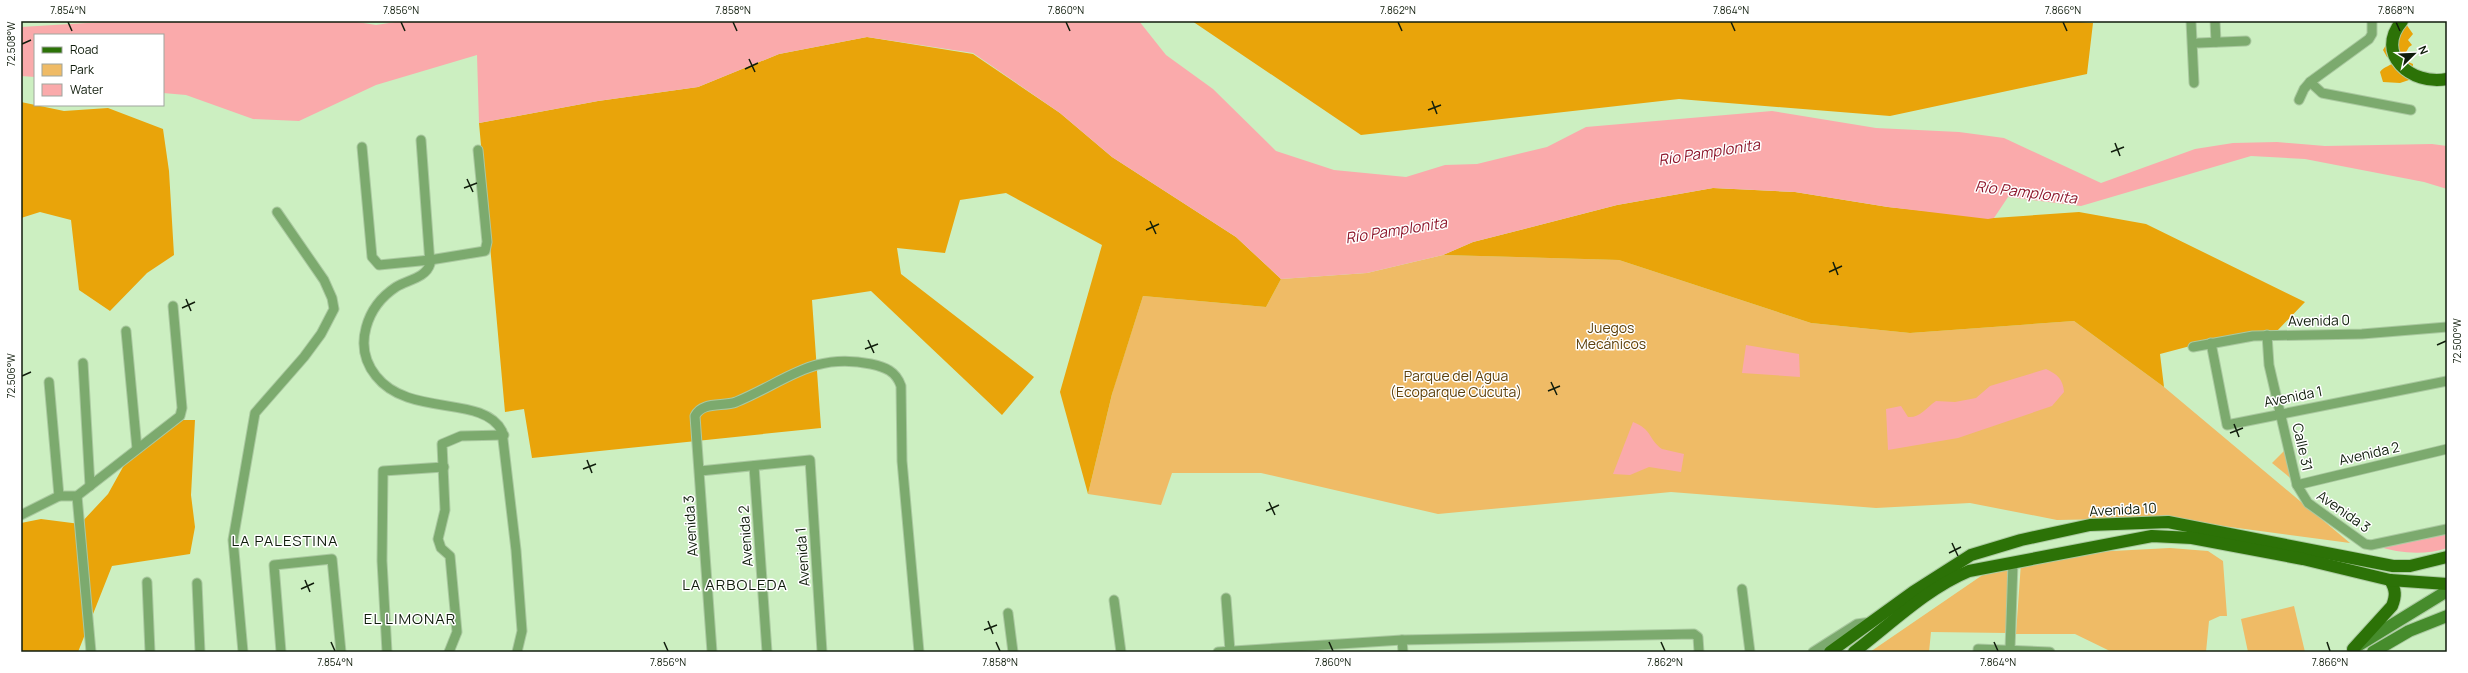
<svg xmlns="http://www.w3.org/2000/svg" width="2468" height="673" viewBox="0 0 2468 673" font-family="Manrope,sans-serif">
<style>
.green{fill:#efbb66}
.forest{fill:#e9a40a}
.water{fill:#faaaab}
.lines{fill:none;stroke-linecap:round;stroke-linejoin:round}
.street-casing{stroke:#aac9a0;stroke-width:11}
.secondary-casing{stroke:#aac9a0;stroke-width:14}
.primary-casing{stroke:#aac9a0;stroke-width:14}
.street{stroke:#7caa6e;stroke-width:9}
.secondary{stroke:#468c2c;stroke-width:12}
.primary{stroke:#2c7207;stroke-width:12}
.ticks{fill:none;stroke:#101d0c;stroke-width:1.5}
.labels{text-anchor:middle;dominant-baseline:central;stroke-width:3;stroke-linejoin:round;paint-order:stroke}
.street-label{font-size:14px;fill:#101d0c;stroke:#fff}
.park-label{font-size:14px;fill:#5c400c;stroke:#fff}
.water-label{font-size:15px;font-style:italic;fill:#8c162b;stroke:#fff}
.neighbourhood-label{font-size:15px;letter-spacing:1px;fill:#101d0c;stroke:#fff}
.neatline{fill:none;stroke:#101d0c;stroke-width:1.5}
.ticks-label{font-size:10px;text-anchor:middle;fill:#101d0c}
</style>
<rect width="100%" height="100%" fill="#ccefc1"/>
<g class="green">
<polygon points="1443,255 1619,260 1811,323 1910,333 2074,321 2164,387 2350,543 2163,518 2057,520 1970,503 1876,508 1671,492 1438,514 1261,473 1172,473 1161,505 1088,494 1113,390 1143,296 1266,307 1281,279 1367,273"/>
<polygon points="2284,451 2287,451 2294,481 2272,463"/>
<polygon points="2170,548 2208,551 2223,561 2227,616 2220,616 2209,621 2206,652 2112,652 2075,634 2016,634 2021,563 2074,553"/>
<polygon points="2002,567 2009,568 2007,633 1931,632 1929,652 1870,652 1984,574"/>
<polygon points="2294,606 2305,652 2248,652 2241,619"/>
</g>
<g class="forest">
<polygon points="1192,21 2066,21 2093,23 2087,74 1890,116 1679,99 1361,135"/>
<polygon points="2406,24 2413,34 2408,40 2412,45 2409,47 2405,54 2396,59 2387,57 2383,50 2389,40"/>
<polygon points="867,37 973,54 1060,113 1112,157 1236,237 1281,279 1266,307 1143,296 1112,394 1088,494 1060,392 1102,245 1006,193 960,200 945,253 897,248 901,274 1034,377 1002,415 871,291 812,300 821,428 532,458 524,409 505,412 479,123 598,101 698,87 779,54"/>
<path d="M2404 60 2413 64 2412 79 2400 83 2383 82 2380 72C2384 66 2391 66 2396 61Z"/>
<polygon points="21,102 64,111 108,108 163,129 169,171 174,255 147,273 110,311 79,290 71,220 40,212 21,218"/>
<polygon points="1713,188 1795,192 1888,207 1994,218 2079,212 2146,224 2305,302 2276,332 2213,340 2160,354 2164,387 2074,321 1910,333 1811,323 1619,260 1443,255 1473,242 1617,205"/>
<polygon points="181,420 195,420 191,495 195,527 190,554 112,566 78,652 21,652 21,523 41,519 80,524 108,494 128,458"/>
</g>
<g class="water">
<polygon points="120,21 351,21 376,25 402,21 1139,21 1166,55 1213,89 1276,151 1334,170 1406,177 1445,165 1477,164 1547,147 1586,127 1772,111 1876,128 1959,132 2004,138 2101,183 2195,149 2233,143 2277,142 2325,146 2432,144 2447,146 2447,189 2424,182 2305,159 2251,156 2081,206 2008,197 1994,218 1988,219 1888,207 1795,192 1713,188 1617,205 1473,242 1443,255 1367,273 1281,279 1236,237 1112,157 1060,113 973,53 867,37 779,54 698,87 598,101 479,123 477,55 376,85 299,121 253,119 186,95 163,93 163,35 35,35 35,77 21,76 21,27"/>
<polygon points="1746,345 1799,354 1800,377 1742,373"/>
<path d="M2046 369C2057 374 2063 379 2064 392L2052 406 1958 438 1888 450 1886 409 1901 406 1908 417C1920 418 1926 408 1936 401L1955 402 1976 398 1990 386Z"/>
<path d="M1633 422C1653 430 1648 439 1662 449L1684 454 1681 472 1649 467 1630 475 1613 474Z"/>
<path d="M2447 532V548C2423 556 2399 553 2376 546Z"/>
</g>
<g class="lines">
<g class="street-casing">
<g id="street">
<polyline points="2191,21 2194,83"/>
<polyline points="2215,21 2216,42"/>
<polyline points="2198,43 2246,41"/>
<polyline points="2310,82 2322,93 2411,110"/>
<polyline points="2299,100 2304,89 2310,82 2369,39 2372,34 2372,21"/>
<path d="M421 140 430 264C426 278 407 280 396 287 367 306 352 346 376 376 409 418 483 394 502 431L516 550 522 631 517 652"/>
<polyline points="362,147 372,257 379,265 430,260 485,251 487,242 478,150"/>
<polyline points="126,331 137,449"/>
<polyline points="2267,335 2269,365 2297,485 2308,503 2365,544 2371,545 2447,529"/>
<polyline points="2211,343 2227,425 2447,381"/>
<polyline points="2193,347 2253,336 2362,334 2447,327"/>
<polyline points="83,363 90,486"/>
<polyline points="49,382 59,496 77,496 180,416 182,408 173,306"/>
<polyline points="754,466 767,652"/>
<polyline points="700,471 810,460 822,652"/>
<polyline points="2297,485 2447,449"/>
<polyline points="77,496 91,652"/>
<polyline points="21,515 59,496"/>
<polyline points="147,582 150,652"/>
<polyline points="197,583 200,652"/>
<polyline points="1742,589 1750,652"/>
<polyline points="1226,598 1230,651"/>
<polyline points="1114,600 1121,652"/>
<polyline points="1008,613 1013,652"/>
<polyline points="1402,640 1403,652"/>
<polyline points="2010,650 2013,562"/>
<polyline points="243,652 233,540 255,413 304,357 321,334 334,309 332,298 324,280 277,212"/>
<polyline points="281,652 274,565 332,559 341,652"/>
<polyline points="387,652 382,561 383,471 444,467"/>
<polyline points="449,652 457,632 450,556 441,548 438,539 445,510 442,444 461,436 504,435"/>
<path d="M712 652 695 416C702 401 723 407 736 402 787 381 812 352 871 364 885 367 896 371 901 386L902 461 919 652"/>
<polyline points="1218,652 1402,640 1694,634 1698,637 1699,652"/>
<polyline points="1813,652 1857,624 1871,622"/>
<polyline points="1978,652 1978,649 2050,652"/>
</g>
</g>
<g class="secondary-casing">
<g id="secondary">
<polyline points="2359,645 2447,591"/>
<polyline points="2373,652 2409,631 2447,616"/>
</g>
</g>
<g class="primary-casing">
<g id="primary">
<path d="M2402 21C2374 54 2411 86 2447 79"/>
<path d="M2353 649 2392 606C2396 596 2396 590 2390 580"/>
<polyline points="1830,652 1913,592 1971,555 2021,540 2090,525 2168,522 2393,566 2410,566 2447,557"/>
<path d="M1854 652C1891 624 1926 589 1969 571L2152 536 2192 538 2303 559 2390 580 2447 584"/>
</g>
</g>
<use href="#street" class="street"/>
<use href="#secondary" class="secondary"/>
<use href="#primary" class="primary"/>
</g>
<path class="ticks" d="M68 22 72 31M401 22 405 31M733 22 737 31M1066 22 1070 31M1398 22 1402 31M1731 22 1735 31M2063 22 2067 31M2396 22 2400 31M22 44 31 40M749 59 755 72M745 69 758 63M1432 101 1437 114M1428 110 1441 105M2115 143 2120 156M2111 152 2124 147M467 179 473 192M464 188 477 183M1150 221 1156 234M1146 230 1159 224M1833 262 1838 275M1829 272 1842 266M186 299 191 311M182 308 195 302M868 340 874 353M2437 345 2446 341M865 349 878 344M22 376 31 372M1551 382 1557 395M1548 391 1560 386M2234 424 2239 437M2230 433 2243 428M587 460 592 473M583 469 596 464M1269 502 1275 515M1266 511 1279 505M1952 543 1958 556M1949 553 1961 547M305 580 310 592M301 589 314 583M988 621 993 634M984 630 997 625M331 642 335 651M664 642 668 651M996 642 1000 651M1329 642 1333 651M1661 642 1665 651M1994 642 1998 651M2327 642 2330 651"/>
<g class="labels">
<g class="street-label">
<text transform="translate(2319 320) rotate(-1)">Avenida 0</text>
<text transform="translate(2293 396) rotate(-11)">Avenida 1</text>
<text transform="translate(2303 447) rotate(77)">Calle 31</text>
<text transform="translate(2369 453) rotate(-13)">Avenida 2</text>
<text transform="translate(2123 509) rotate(-3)">Avenida 10</text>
<text transform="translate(2344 511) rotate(35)">Avenida 3</text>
<text transform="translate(690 526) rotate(-94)">Avenida 3</text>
<text transform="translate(745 536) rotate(-94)">Avenida 2</text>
<text transform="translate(802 557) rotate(-94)">Avenida 1</text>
</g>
<g class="park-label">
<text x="1611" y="327">Juegos<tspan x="1611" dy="16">Mecánicos</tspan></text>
<text x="1456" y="375">Parque del Agua<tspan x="1456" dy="16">(Ecoparque Cúcuta)</tspan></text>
</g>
<g class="water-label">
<text transform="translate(1709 152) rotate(-9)">Río Pamplonita</text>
<text transform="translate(2026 192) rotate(7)">Río Pamplonita</text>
<text transform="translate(1396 230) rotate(-9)">Río Pamplonita</text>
</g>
<g class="neighbourhood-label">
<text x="285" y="540">LA PALESTINA</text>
<text x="735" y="584">LA ARBOLEDA</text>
<text x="410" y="618">EL LIMONAR</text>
</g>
</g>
<rect width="2468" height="673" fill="none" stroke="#ffffff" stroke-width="44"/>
<rect x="34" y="34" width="130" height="72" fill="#ffffff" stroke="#9fa59e"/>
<rect x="42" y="47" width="20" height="6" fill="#2c7207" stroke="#9fa59e"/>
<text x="70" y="54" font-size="12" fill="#101d0c">Road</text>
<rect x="42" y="64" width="20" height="12" fill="#efbb66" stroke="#9fa59e"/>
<text x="70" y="74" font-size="12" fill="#101d0c">Park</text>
<rect x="42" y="84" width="20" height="12" fill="#faaaab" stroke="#9fa59e"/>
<text x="70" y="94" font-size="12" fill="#101d0c">Water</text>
<g transform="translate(2414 54) rotate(67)" stroke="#ffffff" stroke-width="3" paint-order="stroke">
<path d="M0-3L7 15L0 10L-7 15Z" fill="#101d0c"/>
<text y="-6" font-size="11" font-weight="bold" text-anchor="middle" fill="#101d0c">N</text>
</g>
<rect x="22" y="22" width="2424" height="629" class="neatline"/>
<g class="ticks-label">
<text x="68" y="14">7.854°N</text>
<text x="401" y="14">7.856°N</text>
<text x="733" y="14">7.858°N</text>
<text x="1066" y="14">7.860°N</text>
<text x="1398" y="14">7.862°N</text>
<text x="1731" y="14">7.864°N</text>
<text x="2063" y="14">7.866°N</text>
<text x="2396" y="14">7.868°N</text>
<text transform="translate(11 44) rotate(-90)" y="4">72.508°W</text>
<text transform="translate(2457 341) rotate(-90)" y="4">72.500°W</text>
<text transform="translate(11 376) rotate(-90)" y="4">72.506°W</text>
<text x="335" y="666">7.854°N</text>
<text x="668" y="666">7.856°N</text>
<text x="1000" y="666">7.858°N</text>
<text x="1333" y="666">7.860°N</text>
<text x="1665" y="666">7.862°N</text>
<text x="1998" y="666">7.864°N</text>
<text x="2330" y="666">7.866°N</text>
</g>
</svg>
